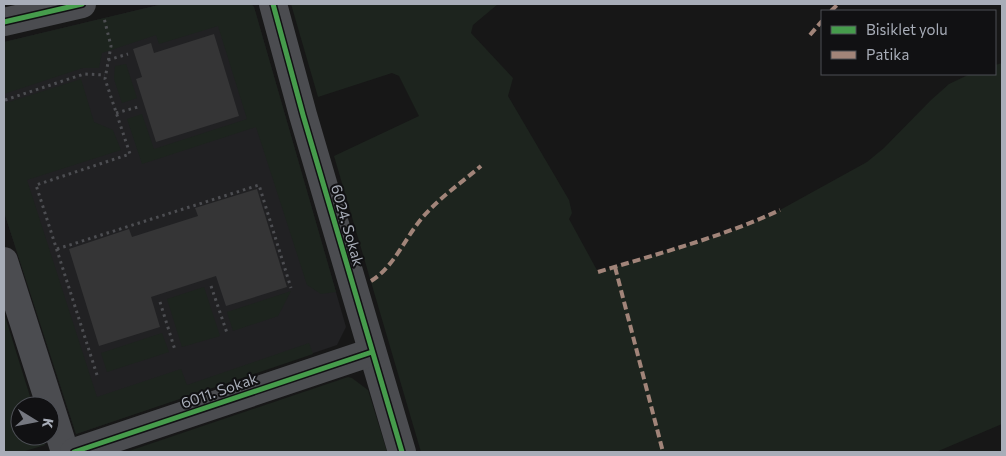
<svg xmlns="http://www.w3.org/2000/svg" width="1006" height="456" viewBox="0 0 1006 456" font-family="Commissioner,sans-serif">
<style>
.built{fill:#212123}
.green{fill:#1d241e}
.building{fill:#353536}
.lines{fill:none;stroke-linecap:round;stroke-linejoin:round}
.path{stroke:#4d4e52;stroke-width:3;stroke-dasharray:2.5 4;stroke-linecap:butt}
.minor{stroke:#4b4c50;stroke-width:28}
.quiet{stroke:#a18479;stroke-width:4;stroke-dasharray:8 4;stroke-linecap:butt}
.cycleway-casing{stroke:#111113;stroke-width:8}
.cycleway{stroke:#469c4c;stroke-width:5}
.labels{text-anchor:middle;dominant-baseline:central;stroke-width:4;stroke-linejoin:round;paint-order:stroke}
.street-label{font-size:15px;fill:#a8adb8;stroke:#111113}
</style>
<rect width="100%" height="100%" fill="#171717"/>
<polygon class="built" points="163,4 251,4 254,7 346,327 337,345 76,434 4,212 4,42"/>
<g class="green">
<polygon points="163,4 251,4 254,7 336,292 321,294 307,285 256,127 142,164 127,119 142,114 154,149 247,119 218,26 159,44 156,35 102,53 99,68 83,68 4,94 4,42"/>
<polygon points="291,4 498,4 473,25 471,33 513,78 508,96 569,200 572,213 569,219 598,272 718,236 748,225 780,210 867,162 884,148 930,101 949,84 970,74 995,74 995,65 1002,63 1002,424 936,452 421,452 334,156 419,116 399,76 392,73 318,97"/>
<polygon points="126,64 137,98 122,103 114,79 115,66"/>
<polygon points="81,79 94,122 113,130 121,150 27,180 97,397 181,369 187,385 309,343 313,354 76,434 4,212 4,96 6,103"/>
<polygon points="204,287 220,336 182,347 167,299"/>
<polygon points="291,291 278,316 233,331 227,312"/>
<polygon points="4,313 33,406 20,406 20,436 43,436 45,445 22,452 4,452"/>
<polygon points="162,333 169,352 107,372 101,353"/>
<polygon points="348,377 352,378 368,390 387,452 126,452"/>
</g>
<g class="building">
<polygon points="214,34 239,116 156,142 136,79 142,77 133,49 151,43 154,53"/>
<polygon points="257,189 287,287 226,306 216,276 151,297 160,327 99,346 69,249 129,229 132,237 198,216 195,208"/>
</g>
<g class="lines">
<g class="path">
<polyline points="108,60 128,54"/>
<polyline points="5,100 84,74 105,75"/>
<polyline points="116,113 138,107"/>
<polyline points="57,249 259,185 291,288"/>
<polyline points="211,286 227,333"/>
<polyline points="160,302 175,350"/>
<polyline points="97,375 36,185 130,154 105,79 111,46 104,18"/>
</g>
<g class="minor">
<polyline points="273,4 303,115 402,452"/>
<polyline points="4,22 82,4"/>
<polyline points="4,261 65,452"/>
<polyline points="74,452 372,352"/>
</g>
<g class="quiet">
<polyline points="831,11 838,4"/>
<polyline points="810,35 822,21"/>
<polyline points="615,267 663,452"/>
<path d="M598 272C660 253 722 237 780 210"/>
<path d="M371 281C394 267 405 238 422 218 439 198 461 183 481 166"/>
</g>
<g class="cycleway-casing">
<g id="cycleway">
<polyline points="273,4 303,115 402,452"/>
<polyline points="4,22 82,4"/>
<polyline points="74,452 372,352"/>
</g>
</g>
<use href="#cycleway" class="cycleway"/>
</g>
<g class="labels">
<g class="street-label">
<text transform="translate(348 225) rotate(74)">6024. Sokak</text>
<text transform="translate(219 390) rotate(-19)">6011. Sokak</text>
</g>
</g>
<rect width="1006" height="456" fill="none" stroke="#a8adb8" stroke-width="10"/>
<rect x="821" y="10" width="175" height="65" fill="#111113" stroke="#4d4f55"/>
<rect x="831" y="26" width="25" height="8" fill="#469c4c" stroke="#4d4f55"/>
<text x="866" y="35" font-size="15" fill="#a8adb8">Bisiklet yolu</text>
<rect x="831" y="51" width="25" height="8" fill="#a18479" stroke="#4d4f55"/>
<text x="866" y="60" font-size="15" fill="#a8adb8">Patika</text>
<g transform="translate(35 421) rotate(100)"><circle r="24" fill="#111113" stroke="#4d4f55"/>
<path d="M0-4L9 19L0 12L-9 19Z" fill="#757880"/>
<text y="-8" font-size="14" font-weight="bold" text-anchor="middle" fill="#a8adb8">K</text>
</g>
</svg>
